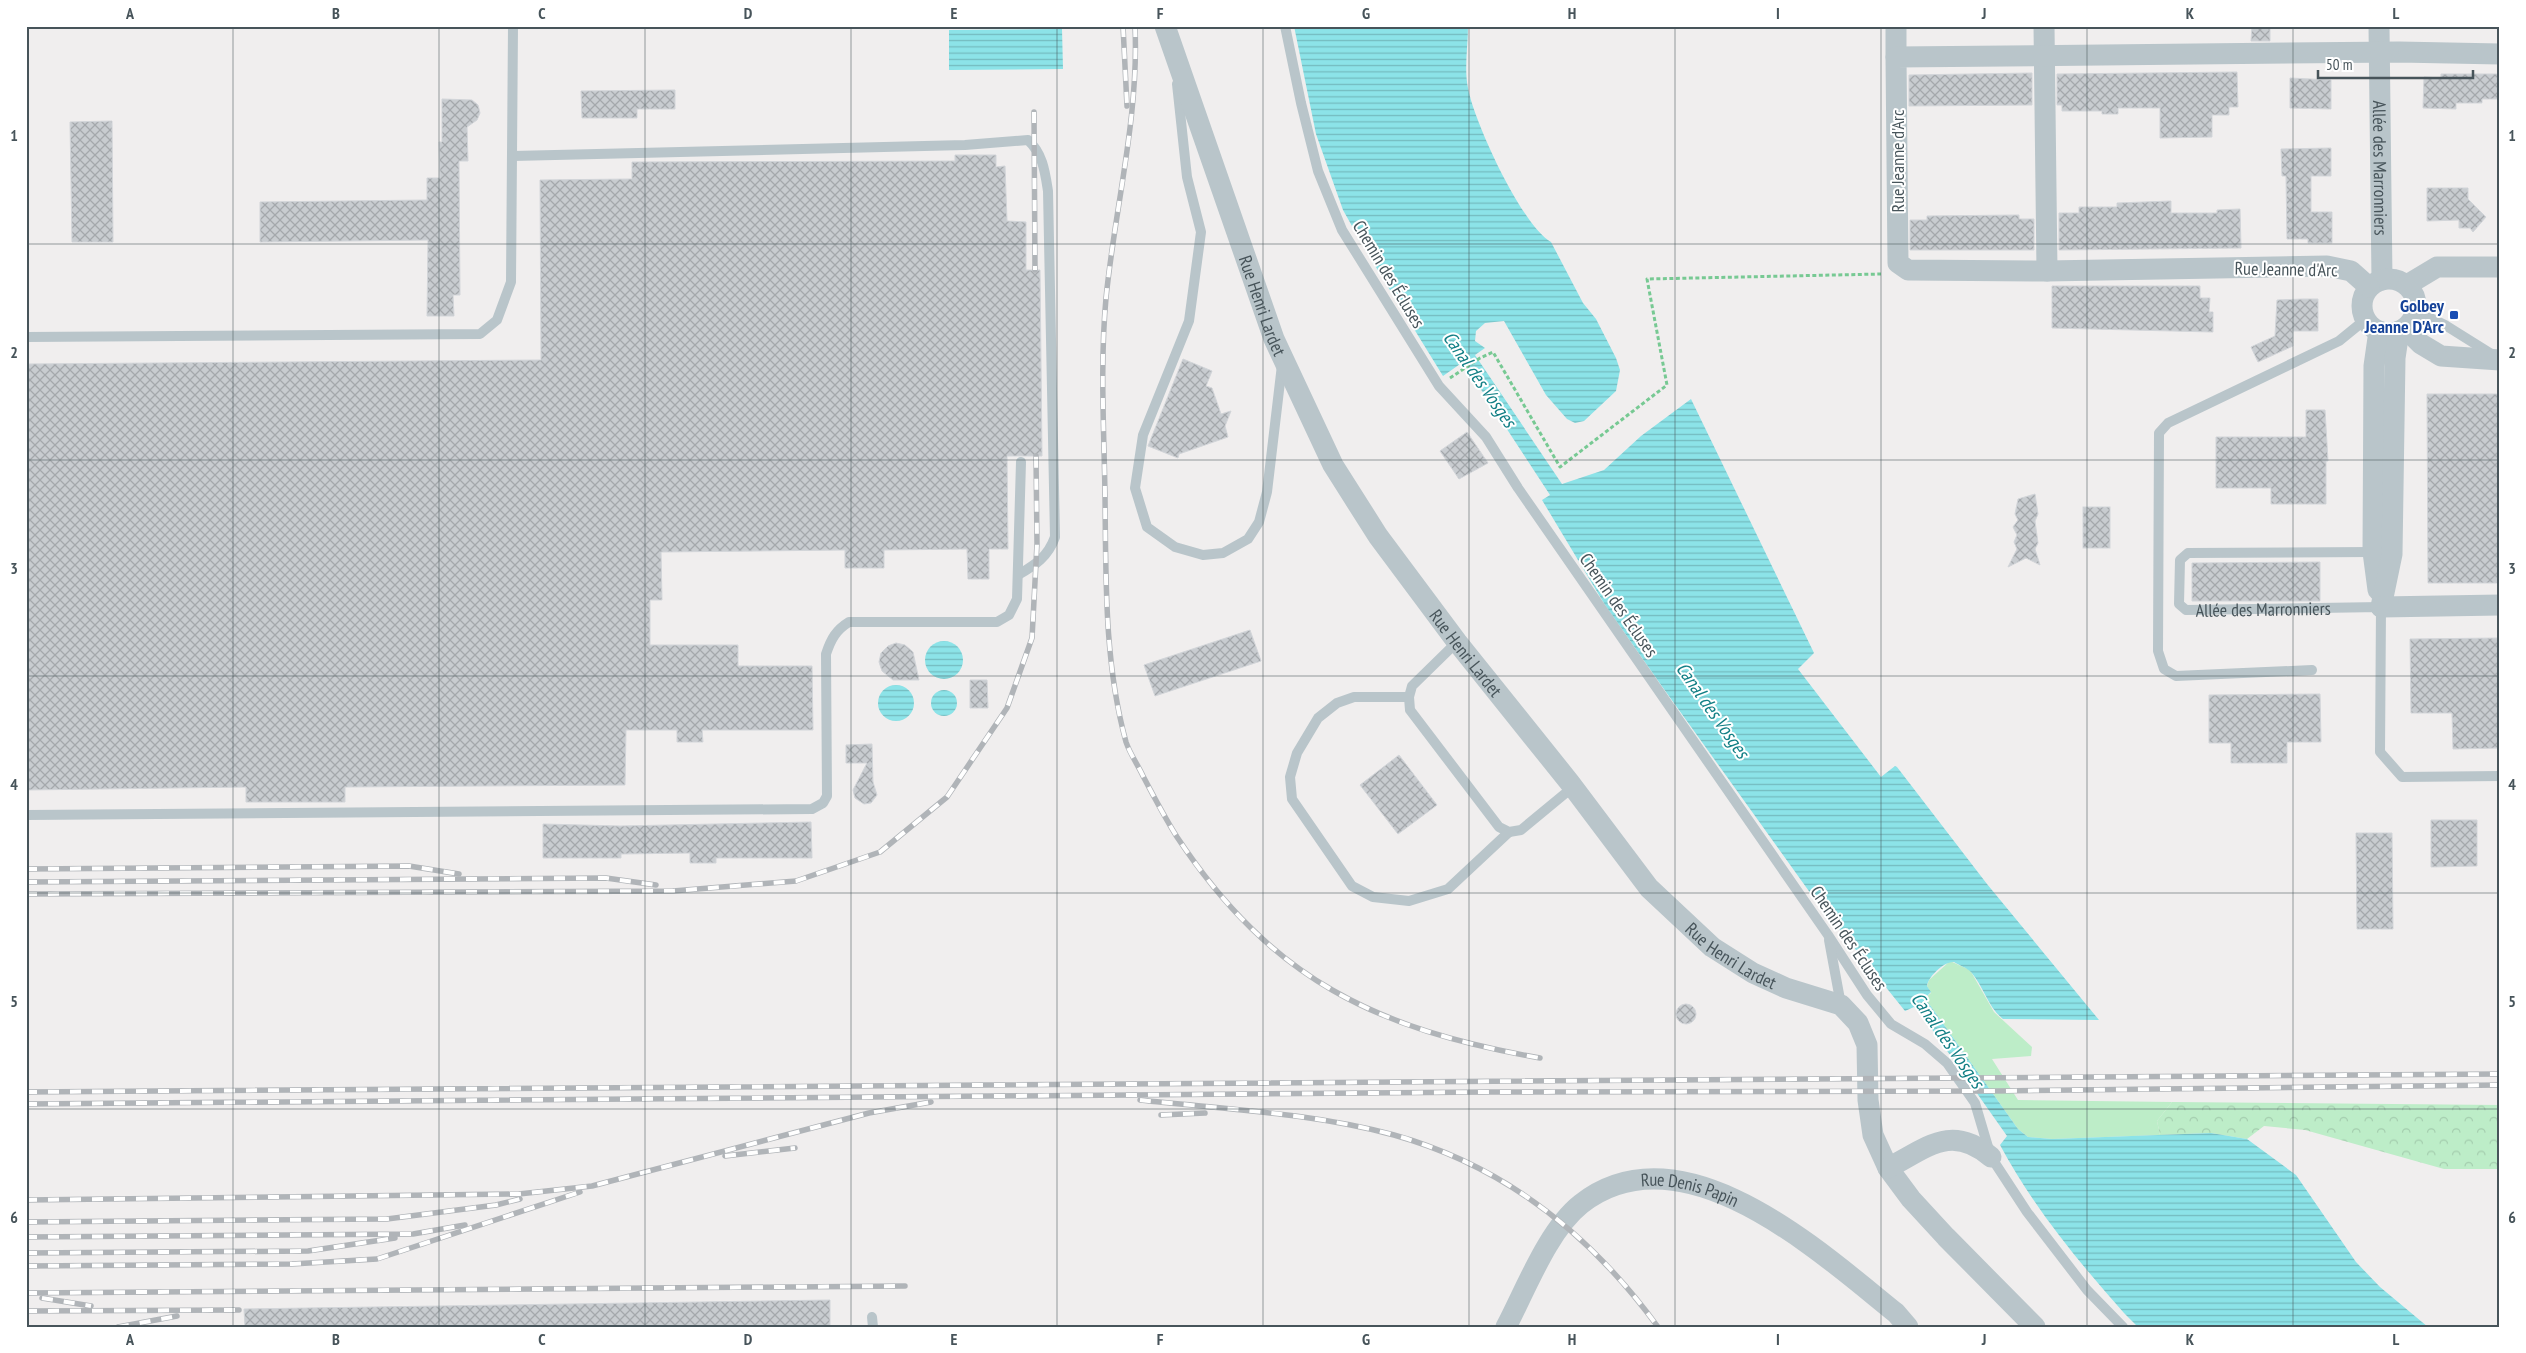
<svg xmlns="http://www.w3.org/2000/svg" width="2526" height="1353" viewBox="0 0 2526 1353" font-family="'PT Sans Narrow',sans-serif">
<style>
.grass{fill:#bdedc8}
.forest{fill:url(#forest-crowns)}
.water{fill:url(#water-rules)}
.building{fill:url(#building-cross-hatch);stroke:#d2d5d9}
.lines{fill:none;stroke-linecap:round;stroke-linejoin:round}
.path{stroke:#77c993;stroke-width:3;stroke-dasharray:4 2.5;stroke-linecap:butt}
.lane{stroke:#b9c5ca;stroke-width:10}
.street{stroke:#b9c5ca;stroke-width:21}
.rail-casing{stroke:#b0b4b8;stroke-width:5.5}
.rail{stroke:#fff;stroke-width:4;stroke-dasharray:11;stroke-linecap:butt}
.grid{fill:none;stroke:#47545a;stroke-width:1;stroke-opacity:0.55}
.transit-dot{fill:#1a4fb4;stroke:#fff;stroke-width:2}
.labels{text-anchor:middle;dominant-baseline:central;stroke-width:4;stroke-linejoin:round;paint-order:stroke}
.street-label{font-size:18px;fill:#47545a;stroke:#fff}
.transit-label{font-size:18px;font-weight:bold;fill:#164399;stroke:#fff;text-anchor:end}
.water-label{font-size:19px;font-style:italic;fill:#127f85;stroke:#fff}
.neatline{fill:none;stroke:#47545a;stroke-width:2}
.grid-label{font-size:16px;text-anchor:middle;font-weight:bold;fill:#47545a}
</style>
<defs>
<pattern id="forest-crowns" width="20" height="18" patternUnits="userSpaceOnUse" patternTransform="scale(1.25)"><rect width="20" height="18" fill="#bdedc8"/><path d="M2 6a3 3 0 1 1 6 0M12 15a3 3 0 1 1 6 0" fill="none" stroke="#a4cdae"/></pattern>
<pattern id="water-rules" width="6" height="5" patternUnits="userSpaceOnUse" patternTransform="scale(1.25)"><rect width="6" height="5" fill="#8ce3e8"/><path d="M0 2.5h6" fill="none" stroke="#74bbbf"/></pattern>
<pattern id="building-cross-hatch" width="8" height="8" patternUnits="userSpaceOnUse" patternTransform="scale(1.25)"><rect width="8" height="8" fill="#c8ccd0"/><path d="M0 0l8 8M0 8l8-8" fill="none" stroke="#a4a8ac"/></pattern>
</defs>
<rect width="100%" height="100%" fill="#f0eeee"/>
<polygon class="grass" points="1950,961 1970,970 1994,1012 2032,1047 2031,1056 1992,1059 2018,1100 2172,1102 2157,1121 2160,1135 2052,1139 2028,1137 2018,1129 1925,998 1931,993 1927,986 1929,980"/>
<polygon class="forest" points="2172,1102 2500,1105 2500,1169 2444,1169 2305,1130 2264,1126 2247,1139 2211,1133 2160,1135 2157,1121"/>
<g class="water">
<path d="M1294 26H1468C1468 46 1464 69 1468 88 1474 122 1522 226 1551 242L1583 303 1596 319 1616 358 1620 370 1616 391 1584 421 1575 423 1567 419 1546 395 1504 321 1485 323 1476 331 1475 341 1485 348 1475 355 1562 484 1604 470 1641 436 1691 399 1814 653 1798 669 1881 777 1895 766 1897 767 1987 884 2099 1020 2003 1019C1987 1006 1984 987 1971 972 1967 968 1959 965 1954 962 1944 961 1928 977 1927 986L1931 992 1925 998 2018 1129 2028 1137 2052 1139 2211 1133 2247 1139 2296 1175 2356 1262 2380 1287 2428 1327H2138L2124 1313C2077 1260 2034 1208 2000 1145L2007 1136 1924 1018 1914 1007 1905 1011 1811 894 1661 685 1605 605 1542 500 1550 495 1463 362 1443 376 1366 251 1343 210 1316 134Z"/>
<polygon points="1062,29 1063,69 949,70 949,30"/>
<circle cx="944" cy="660" r="19"/>
<circle cx="896" cy="703" r="18"/>
<circle cx="944" cy="703" r="13"/>
</g>
<g class="building">
<polygon points="2252,26 2270,26 2270,41 2251,41"/>
<polygon points="2237,72 2238,107 2229,107 2229,115 2212,115 2212,137 2160,138 2160,108 2118,108 2118,114 2102,114 2102,111 2062,111 2062,105 2057,105 2057,74"/>
<polygon points="2032,73 2032,105 1909,106 1909,75"/>
<polygon points="2441,74 2500,74 2500,99 2482,99 2482,103 2456,103 2456,109 2423,108 2424,77 2441,78"/>
<polygon points="2290,78 2331,80 2331,109 2290,108"/>
<polygon points="675,90 675,109 637,109 637,118 582,118 581,91"/>
<polygon points="442,99 472,100 478,105 480,113 477,120 467,127 468,161 459,161 460,295 453,295 454,316 427,316 428,240 260,242 260,202 427,200 427,178 440,178 439,142 442,142"/>
<polygon points="112,121 113,242 72,242 70,122"/>
<polygon points="2331,148 2331,176 2311,176 2311,212 2332,212 2332,243 2308,243 2308,239 2287,239 2286,176 2282,176 2281,149"/>
<polygon points="955,155 996,155 996,167 1005,166 1007,221 1026,222 1026,270 1040,270 1042,456 1007,456 1008,549 989,549 989,579 968,579 967,549 884,550 884,568 845,568 845,550 661,552 662,600 650,600 650,645 738,645 738,666 812,666 813,730 702,730 703,742 677,742 677,730 626,730 625,785 345,787 345,802 246,802 246,787 26,790 26,364 541,360 540,180 632,179 632,162 955,161"/>
<polygon points="2427,188 2468,188 2468,199 2486,217 2473,232 2470,228 2459,228 2459,220 2427,221"/>
<polygon points="2171,201 2171,213 2217,213 2217,210 2240,209 2241,248 2059,250 2059,213 2079,213 2079,207 2117,207 2117,203"/>
<polygon points="2019,215 2019,219 2034,219 2034,250 1910,250 1910,220 1927,220 1927,216"/>
<polygon points="2052,286 2200,286 2200,298 2210,298 2209,312 2213,312 2213,332 2052,328"/>
<polygon points="2303,299 2318,299 2318,331 2293,331 2293,346 2258,362 2251,347 2275,336 2277,300"/>
<polygon points="1183,359 1212,371 1206,386 1212,388 1221,414 1231,411 1225,426 1228,437 1179,454 1178,458 1148,446"/>
<polygon points="2427,394 2500,394 2500,583 2428,583"/>
<polygon points="2306,410 2325,410 2328,461 2326,461 2326,504 2271,504 2271,488 2216,488 2216,437 2306,437"/>
<polygon points="1467,432 1488,463 1459,479 1440,451"/>
<polygon points="2035,494 2038,514 2035,521 2038,543 2035,549 2040,565 2026,558 2008,567 2017,549 2014,542 2017,535 2013,527 2018,520 2015,514 2018,499"/>
<rect x="2083" y="507" width="27" height="41"/>
<polygon points="2320,562 2320,601 2192,601 2192,563"/>
<polygon points="1250,630 1261,661 1155,696 1144,665"/>
<polygon points="2500,638 2500,748 2453,749 2452,713 2411,713 2410,639"/>
<polygon points="896,643 905,645 913,652 919,680 893,680 882,671 879,662 881,653 888,646"/>
<polygon points="970,680 987,680 988,708 970,708"/>
<polygon points="2320,694 2321,742 2287,742 2287,763 2231,763 2231,743 2209,743 2209,695"/>
<polygon points="872,744 873,782 877,795 871,803 864,804 855,798 853,790 867,763 846,763 846,745"/>
<polygon points="1399,755 1437,805 1398,834 1360,785"/>
<polygon points="2431,820 2477,820 2477,866 2431,867"/>
<polygon points="811,822 812,858 716,858 716,863 690,863 690,853 621,854 621,858 543,858 543,824 620,826"/>
<polygon points="2356,833 2392,833 2393,929 2357,929"/>
<circle cx="1686" cy="1014" r="10"/>
<polygon points="830,1300 830,1327 245,1327 244,1309"/>
</g>
<g class="lines">
<polyline class="path" points="1450,378 1480,358 1493,352 1560,467 1667,385 1647,279 1881,274"/>
<g class="lane">
<polyline points="1285,26 1301,103 1318,171 1342,230 1439,386 1486,437 1518,488 1828,935 1867,995 1891,1024 1925,1044 1947,1063 1975,1103 1991,1157 2027,1212 2087,1290 2123,1327"/>
<polyline points="1177,84 1187,177 1201,232 1189,321 1143,435 1135,488 1147,527 1175,547 1203,555 1223,553 1248,539 1259,522 1267,492 1282,365"/>
<path d="M513 156 965 145 1028 140C1043 154 1045 172 1048 191L1055 537C1048 557 1035 565 1018 575"/>
<polyline points="2416,311 2445,325 2493,355"/>
<polyline points="26,337 480,334 497,320 511,282 513,26"/>
<path id="s1" d="M2373 552 2188 553 2180 560 2179 604 2186 610 2381 607 2380 752 2402 777 2500 776"/>
<polyline points="1457,642 1412,686 1409,697 1410,710 1499,827 1509,832 1521,830 1573,787"/>
<polyline points="2312,670 2176,676 2164,669 2158,651 2159,433 2168,423 2339,341 2366,319"/>
<polyline points="1409,697 1354,697 1337,703 1318,718 1297,753 1290,777 1292,799 1352,886 1373,897 1409,901 1448,889 1509,832"/>
<path d="M26 815 812 809 823 803 827 796 826 654C831 639 836 630 849 622H997L1009 615 1017 599 1021 462"/>
<polyline points="1829,940 1841,1005"/>
<polyline points="872,1317 873,1327"/>
</g>
<g class="street">
<path id="s2" d="M1165 26 1274 339 1333 465 1378 536 1457 642 1570 783 1649 888 1712 947 1753 973 1786 988 1841 1005 1858 1023 1867 1045 1868 1100 1873 1135 1888 1168 1911 1199 1946 1237 2035 1327"/>
<polyline points="1896,26 1896,57"/>
<polyline points="2044,26 2047,271"/>
<path id="s3" d="M2379 26 2382 280"/>
<circle cx="2389" cy="306" r="27"/>
<polyline points="2407,285 2437,267 2500,267"/>
<polyline points="2369,287 2351,271 2327,266 2047,271 1908,270 1898,263 1896,57 2399,52 2500,54"/>
<polyline points="2405,328 2421,344 2441,356 2500,360"/>
<polyline points="2378,590 2373,552 2374,366 2379,331"/>
<polyline points="2381,607 2392,554 2395,358 2399,331"/>
<polyline points="2381,607 2500,605"/>
<path d="M1888 1168C1927 1148 1951 1123 1991 1157"/>
<path id="s4" d="M1506 1327C1526 1289 1548 1230 1581 1204 1682 1125 1820 1252 1896 1313L1908 1327"/>
</g>
<g class="rail-casing">
<g id="rail">
<polyline points="1123,26 1127,106"/>
<path d="M1135 26C1139 118 1115 207 1106 298 1100 363 1104 430 1105 495 1106 578 1104 662 1126 742 1130 754 1138 765 1143 776 1154 797 1165 818 1177 837 1272 980 1376 1029 1540 1058"/>
<polyline points="1034,112 1035,270"/>
<polyline points="26,869 409,866 459,874"/>
<polyline points="26,882 606,878 656,885"/>
<polyline points="26,894 673,891 796,881 880,852 947,797 1007,708 1032,638 1037,544 1036,456"/>
<polyline points="26,1092 2500,1074"/>
<path d="M1140 1100C1223 1109 1313 1113 1394 1135 1505 1166 1591 1235 1658 1327"/>
<polyline points="26,1104 1490,1092 1997,1091 2500,1085"/>
<polyline points="1161,1115 1205,1113"/>
<polyline points="725,1156 795,1148"/>
<polyline points="26,1200 519,1194 592,1186 869,1113 931,1102"/>
<polyline points="26,1222 387,1219 496,1205 520,1199"/>
<polyline points="26,1237 413,1234 465,1225"/>
<polyline points="26,1253 308,1251 395,1238"/>
<polyline points="26,1266 292,1264 377,1259 580,1192"/>
<polyline points="26,1293 905,1286"/>
<polyline points="42,1298 91,1306"/>
<polyline points="26,1311 239,1310"/>
<polyline points="118,1327 177,1316"/>
</g>
</g>
<use href="#rail" class="rail"/>
</g>
<path class="grid" d="M233 26V1327M439 26V1327M645 26V1327M851 26V1327M1057 26V1327M1263 26V1327M1469 26V1327M1675 26V1327M1881 26V1327M2087 26V1327M2293 26V1327M26 244H2500M26 460H2500M26 676H2500M26 893H2500M26 1109H2500"/>
<rect class="transit-dot" x="2449" y="310" width="10" height="10" rx="2.5"/>
<g class="labels">
<g class="street-label">
<text transform="translate(1897 161) rotate(-90)">Rue Jeanne d'Arc</text>
<text stroke="none"><textPath href="#s3" startOffset="142">Allée des Marronniers</textPath></text>
<text transform="translate(2286 269) rotate(1)">Rue Jeanne d'Arc</text>
<text transform="translate(1389 274) rotate(59)">Chemin des Écluses</text>
<text stroke="none"><textPath href="#s2" startOffset="296">Rue Henri Lardet</textPath></text>
<text transform="translate(1619 605) rotate(55)">Chemin des Écluses</text>
<text stroke="none"><textPath href="#s1" startOffset="326">Allée des Marronniers</textPath></text>
<text stroke="none"><textPath href="#s2" startOffset="701">Rue Henri Lardet</textPath></text>
<text transform="translate(1849 938) rotate(56)">Chemin des Écluses</text>
<text stroke="none"><textPath href="#s2" startOffset="1106">Rue Henri Lardet</textPath></text>
<text stroke="none"><textPath href="#s4" startOffset="261">Rue Denis Papin</textPath></text>
</g>
<g class="transit-label">
<text x="2444" y="305">Golbey<tspan x="2444" dy="21">Jeanne D'Arc</tspan></text>
</g>
<g class="water-label">
<text transform="translate(1480 379) rotate(55)">Canal des Vosges</text>
<text transform="translate(1713 710) rotate(55)">Canal des Vosges</text>
<text transform="translate(1948 1040) rotate(55)">Canal des Vosges</text>
</g>
</g>
<rect width="2526" height="1353" fill="none" stroke="#ffffff" stroke-width="55"/>
<path d="M2318 70v8h155v-8" fill="none" stroke="#47545a" stroke-width="2.5"/>
<text x="2326" y="70" font-size="15" fill="#47545a" stroke="#ffffff" stroke-width="4" paint-order="stroke">50 m</text>
<rect x="28" y="28" width="2470" height="1298" class="neatline"/>
<g class="grid-label">
<text x="130" y="19">A</text>
<text x="336" y="19">B</text>
<text x="542" y="19">C</text>
<text x="748" y="19">D</text>
<text x="954" y="19">E</text>
<text x="1160" y="19">F</text>
<text x="1366" y="19">G</text>
<text x="1572" y="19">H</text>
<text x="1778" y="19">I</text>
<text x="1984" y="19">J</text>
<text x="2190" y="19">K</text>
<text x="2396" y="19">L</text>
<text x="14" y="141">1</text>
<text x="2512" y="141">1</text>
<text x="14" y="358">2</text>
<text x="2512" y="358">2</text>
<text x="14" y="574">3</text>
<text x="2512" y="574">3</text>
<text x="14" y="790">4</text>
<text x="2512" y="790">4</text>
<text x="14" y="1007">5</text>
<text x="2512" y="1007">5</text>
<text x="14" y="1223">6</text>
<text x="2512" y="1223">6</text>
<text x="130" y="1345">A</text>
<text x="336" y="1345">B</text>
<text x="542" y="1345">C</text>
<text x="748" y="1345">D</text>
<text x="954" y="1345">E</text>
<text x="1160" y="1345">F</text>
<text x="1366" y="1345">G</text>
<text x="1572" y="1345">H</text>
<text x="1778" y="1345">I</text>
<text x="1984" y="1345">J</text>
<text x="2190" y="1345">K</text>
<text x="2396" y="1345">L</text>
</g>
</svg>
